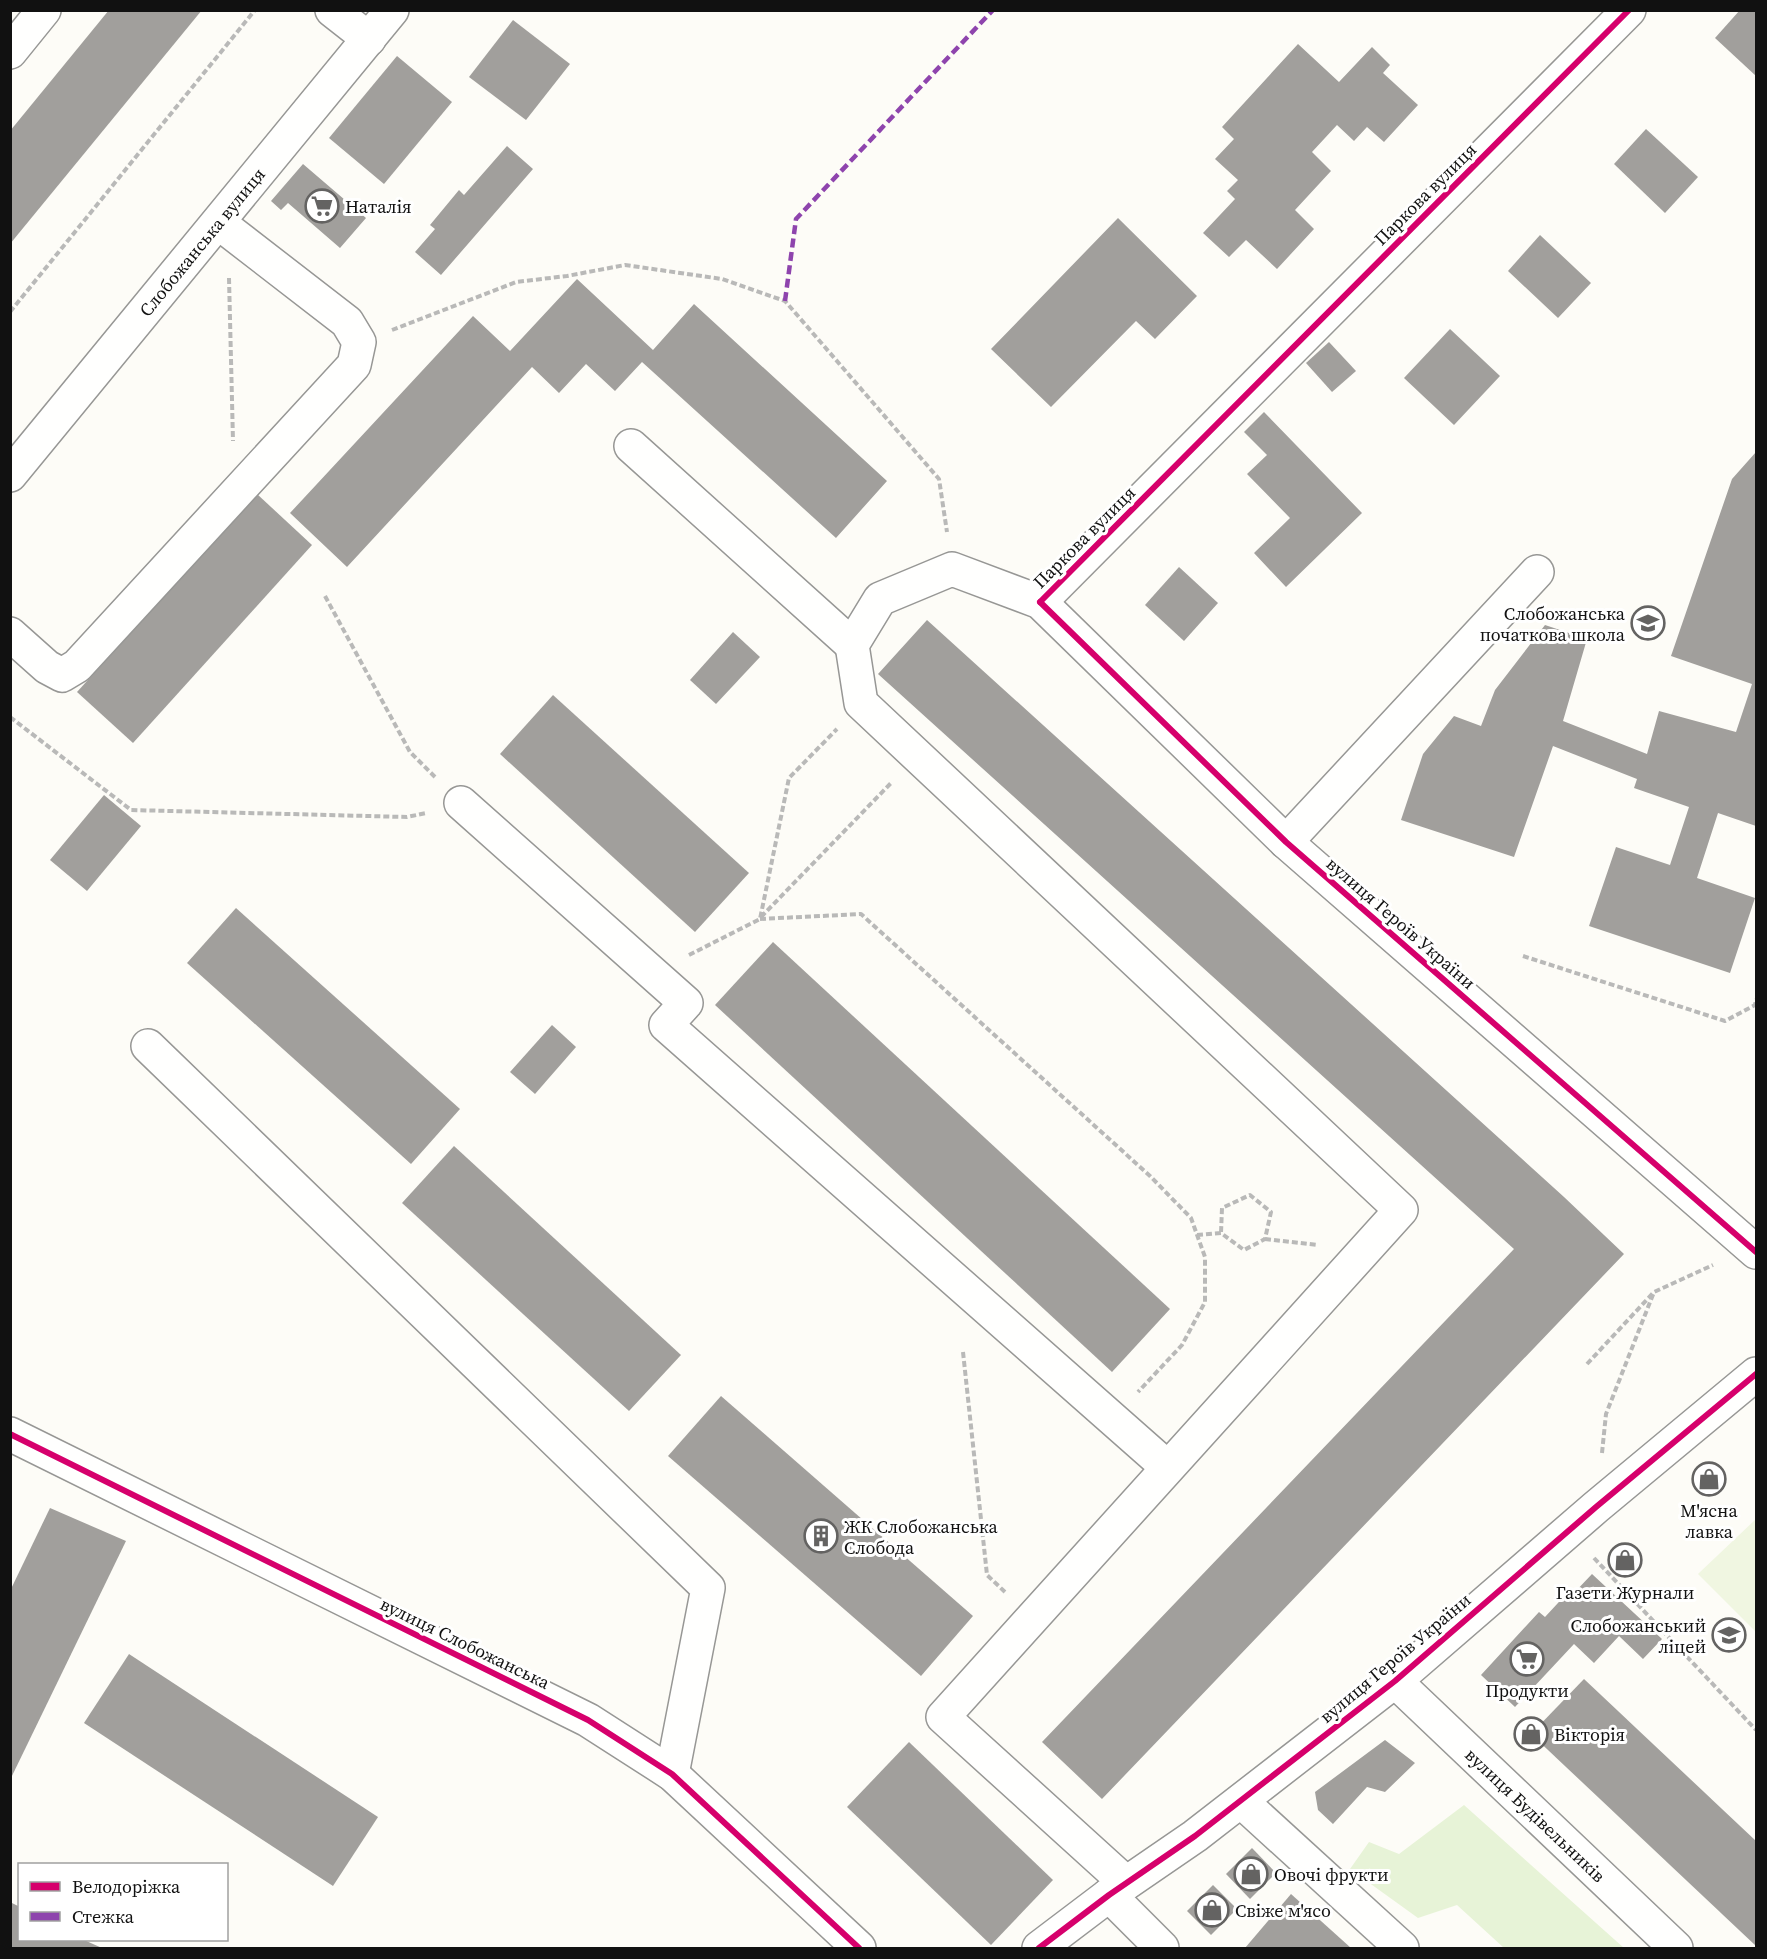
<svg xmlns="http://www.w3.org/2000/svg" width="1767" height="1959" viewBox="0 0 1767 1959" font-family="'Source Serif 4',serif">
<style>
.grass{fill:#e7f3d7}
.pitch{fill:#f0f6e1}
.building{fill:#a19f9c}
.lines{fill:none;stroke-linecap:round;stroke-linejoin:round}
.minor-casing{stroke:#979795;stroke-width:36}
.path{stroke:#b9b9b8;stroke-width:4;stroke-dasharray:6 3;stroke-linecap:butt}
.minor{stroke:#fffffe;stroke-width:33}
.quiet{stroke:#8e44ad;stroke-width:4.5;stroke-dasharray:9 4.5;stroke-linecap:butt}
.cycleway-casing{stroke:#fff;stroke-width:10}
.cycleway{stroke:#d6006c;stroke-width:6}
.labels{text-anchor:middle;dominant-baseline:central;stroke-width:6;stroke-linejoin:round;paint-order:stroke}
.street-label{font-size:18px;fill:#111;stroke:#fff}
.poi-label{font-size:18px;fill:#111;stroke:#fff;text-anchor:start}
</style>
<rect width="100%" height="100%" fill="#fdfcf7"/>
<polygon class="grass" points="1464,1805 1624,1948 1504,1948 1457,1905 1418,1918 1350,1869 1369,1842 1399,1854"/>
<polygon class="pitch" points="1756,1519 1756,1632 1698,1574"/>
<g class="building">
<polygon points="109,10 202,10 10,244 10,131"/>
<polygon points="1740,10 1756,10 1756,76 1715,38"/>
<polygon points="513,20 570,64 526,120 469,77"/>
<polygon points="1298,44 1339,82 1372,47 1390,65 1383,73 1418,105 1384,142 1367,127 1354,141 1337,125 1312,152 1331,171 1295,210 1314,229 1277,269 1246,240 1229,257 1203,233 1235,199 1227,191 1238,180 1215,159 1234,139 1222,127"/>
<polygon points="397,56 452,102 384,184 329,138"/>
<polygon points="1646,129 1698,177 1665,213 1614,164"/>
<polygon points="507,146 533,169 441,275 415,252 435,229 430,225 459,190 464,195"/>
<polygon points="303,164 366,218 340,248 288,203 281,210 271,201"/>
<polygon points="1118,218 1197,296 1155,339 1136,321 1051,407 991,349"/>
<polygon points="1540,235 1591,283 1558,318 1508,271"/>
<polygon points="577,279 653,350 694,304 887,481 836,538 642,362 615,391 586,364 559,393 532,367 347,567 290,513 473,316 510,351"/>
<polygon points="1450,329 1500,376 1454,425 1404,378"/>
<polygon points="1329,342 1356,371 1332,392 1306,363"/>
<polygon points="1264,412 1362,513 1286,587 1254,553 1290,518 1247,474 1267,455 1244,432"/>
<polygon points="1756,452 1756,826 1718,813 1697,878 1755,898 1730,973 1589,926 1616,847 1670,865 1689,807 1634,788 1637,779 1553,746 1514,857 1401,820 1423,754 1454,716 1481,726 1495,690 1545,625 1587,639 1563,721 1647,754 1659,711 1736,732 1752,684 1671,656 1732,479"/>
<polygon points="257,494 312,545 133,743 77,692"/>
<polygon points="1179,567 1218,603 1184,641 1145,605"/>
<polygon points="927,620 1564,1197 1624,1254 1102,1799 1042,1742 1514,1249 878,674"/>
<polygon points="733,632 760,657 716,704 690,680"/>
<polygon points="553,695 749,873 695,932 500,754"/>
<polygon points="104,795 141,826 87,891 50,860"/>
<polygon points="236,908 460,1109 411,1164 187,963"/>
<polygon points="773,942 1170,1309 1112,1372 715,1005"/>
<polygon points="552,1025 576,1047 535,1094 510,1072"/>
<polygon points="454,1146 681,1355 629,1411 402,1203"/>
<polygon points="721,1396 973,1616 921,1676 668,1456"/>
<polygon points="50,1508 126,1541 10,1780 10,1591"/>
<polygon points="1592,1574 1662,1639 1643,1659 1619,1636 1594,1663 1574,1644 1515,1707 1481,1675 1539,1612 1545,1617 1570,1590 1573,1594"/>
<polygon points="129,1654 378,1817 333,1886 84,1723"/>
<polygon points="1584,1679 1756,1841 1756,1946 1531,1734"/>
<polygon points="1385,1740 1415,1763 1385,1792 1367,1787 1333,1824 1318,1810 1315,1792"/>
<polygon points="909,1742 1053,1880 991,1945 847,1807"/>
<polygon points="1252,1848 1276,1873 1250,1899 1226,1874"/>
<polygon points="1213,1885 1237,1909 1211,1935 1187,1911"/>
<polygon points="1291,1894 1351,1948 1245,1948"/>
<polygon points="10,1902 20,1907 20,1940 84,1940 102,1948 10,1948"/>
</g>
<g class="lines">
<g class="minor-casing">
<g id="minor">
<polyline points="332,10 369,39"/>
<polyline points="10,52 44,10"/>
<polyline points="631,446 852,645"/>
<path id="s1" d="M10 475 392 10"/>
<polyline points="1040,602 1629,10"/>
<polyline points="10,634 47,667 62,675 77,666 354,365 359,342 347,322 219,223"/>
<polyline points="461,803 686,1003 666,1025 1167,1467"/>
<polyline points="1286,842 1537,572"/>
<polyline points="148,1046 708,1588 672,1774"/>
<polyline points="10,1434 588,1720 672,1774 859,1948"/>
<path id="s2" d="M1395 1681 1676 1948"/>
<polyline points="1241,1801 1402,1948"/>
<polyline points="1126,1883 943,1717 1401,1210 861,703 852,645 880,599 952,569 1040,602 1286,842 1756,1252"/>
<polyline points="1109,1895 1162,1948"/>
<polyline points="1039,1948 1109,1895 1195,1836 1395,1681 1596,1507 1756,1374"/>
</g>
</g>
<g class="path">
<polyline points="229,278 233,441"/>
<polyline points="10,312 255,10"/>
<polyline points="392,330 516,282 567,276 625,265 722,279 785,301 939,479 947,532"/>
<polyline points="325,596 410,752 435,777"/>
<polyline points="10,717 131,810 407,817 426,813"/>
<polyline points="761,917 892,782"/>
<polyline points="760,919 861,914 1150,1176 1191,1218 1205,1257 1205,1302 1182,1345 1138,1392"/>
<polyline points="689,955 760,919 789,778 837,729"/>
<polyline points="1523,956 1725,1021 1755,1005 1756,999"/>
<polyline points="1197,1235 1221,1233 1244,1250 1265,1239 1271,1212 1250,1195 1222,1208 1221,1233"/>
<polyline points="1265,1239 1318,1245"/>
<polyline points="963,1352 987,1575 1005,1592"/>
<polyline points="1587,1364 1654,1292 1713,1265"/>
<polyline points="1602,1453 1606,1414 1654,1292"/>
<polyline points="1594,1558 1756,1730"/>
</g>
<use href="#minor" class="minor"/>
<polyline class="quiet" points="785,301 796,219 993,10"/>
<g class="cycleway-casing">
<g id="cycleway">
<polyline points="1040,602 1286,842 1756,1252"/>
<polyline points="1040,602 1629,10"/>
<polyline points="10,1434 588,1720 672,1774 859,1948"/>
<polyline points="1039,1948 1109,1895 1195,1836 1395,1681 1596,1507 1756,1374"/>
</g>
</g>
<use href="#cycleway" class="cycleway"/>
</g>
<defs>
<g id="supermarket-ring" transform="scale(1.725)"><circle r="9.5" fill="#fff" stroke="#646362" stroke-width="1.5"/><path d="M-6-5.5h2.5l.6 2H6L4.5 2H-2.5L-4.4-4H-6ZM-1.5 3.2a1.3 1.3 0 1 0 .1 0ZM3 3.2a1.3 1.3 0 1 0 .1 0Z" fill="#646362"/></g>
<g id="school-ring" transform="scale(1.725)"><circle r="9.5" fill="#fff" stroke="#646362" stroke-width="1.5"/><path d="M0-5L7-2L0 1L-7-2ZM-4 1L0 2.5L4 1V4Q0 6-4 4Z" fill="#646362"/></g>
<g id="shop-ring" transform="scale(1.725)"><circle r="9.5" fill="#fff" stroke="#646362" stroke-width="1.5"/><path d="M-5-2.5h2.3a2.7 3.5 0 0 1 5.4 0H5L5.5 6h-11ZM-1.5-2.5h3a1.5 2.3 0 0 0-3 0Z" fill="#646362"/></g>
<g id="building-ring" transform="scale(1.725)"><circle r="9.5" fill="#fff" stroke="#646362" stroke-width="1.5"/><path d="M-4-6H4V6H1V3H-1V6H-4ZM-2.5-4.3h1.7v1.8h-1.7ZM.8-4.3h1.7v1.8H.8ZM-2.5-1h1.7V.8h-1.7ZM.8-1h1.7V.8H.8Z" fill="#646362"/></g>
</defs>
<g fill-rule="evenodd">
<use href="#supermarket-ring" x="322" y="206"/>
<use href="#school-ring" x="1648" y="623"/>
<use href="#shop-ring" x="1709" y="1479"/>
<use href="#building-ring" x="821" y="1536"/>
<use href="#shop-ring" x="1625" y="1560"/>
<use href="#school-ring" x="1729" y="1635"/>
<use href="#supermarket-ring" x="1527" y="1659"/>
<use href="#shop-ring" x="1531" y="1734"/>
<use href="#shop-ring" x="1251" y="1874"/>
<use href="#shop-ring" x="1212" y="1910"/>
</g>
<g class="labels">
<g class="street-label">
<text transform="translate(1425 194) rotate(-45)">Паркова вулиця</text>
<text stroke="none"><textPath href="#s1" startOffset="302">Слобожанська вулиця</textPath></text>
<text transform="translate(1084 537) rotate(-45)">Паркова вулиця</text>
<text transform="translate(1401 923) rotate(41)">вулиця Героїв України</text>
<text transform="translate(465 1643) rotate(26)">вулиця Слобожанська</text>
<text transform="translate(1395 1658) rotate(-40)">вулиця Героїв України</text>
<text stroke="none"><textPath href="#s2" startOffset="194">вулиця Будівельників</textPath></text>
</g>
<g class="poi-label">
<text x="345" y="206">Наталія</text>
<text x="1625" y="613" text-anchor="end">Cлобожанська<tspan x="1625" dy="21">початкова школа</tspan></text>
<text x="1709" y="1510" text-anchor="middle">М'ясна<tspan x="1709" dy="21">лавка</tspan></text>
<text x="844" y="1526">ЖК Слобожанська<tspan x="844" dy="21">Слобода</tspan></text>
<text x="1625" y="1592" text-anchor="middle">Газети Журнали</text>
<text x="1706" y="1625" text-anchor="end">Слобожанський<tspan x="1706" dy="21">ліцей</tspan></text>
<text x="1527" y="1690" text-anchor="middle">Продукти</text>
<text x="1554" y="1734">Вікторія</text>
<text x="1274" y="1874">Овочі фрукти</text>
<text x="1235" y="1910">Свіже м'ясо</text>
</g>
</g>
<rect width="1767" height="1959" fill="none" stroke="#111111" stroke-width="24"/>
<rect x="18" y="1863" width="210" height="78" fill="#ffffff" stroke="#a0a0a0" stroke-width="1.5"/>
<rect x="30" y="1882" width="30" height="9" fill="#d6006c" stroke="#a0a0a0" stroke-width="1.5"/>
<text x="72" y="1893" font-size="18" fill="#111111">Велодоріжка</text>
<rect x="30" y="1912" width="30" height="9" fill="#8e44ad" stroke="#a0a0a0" stroke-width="1.5"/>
<text x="72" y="1923" font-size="18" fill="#111111">Стежка</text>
</svg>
